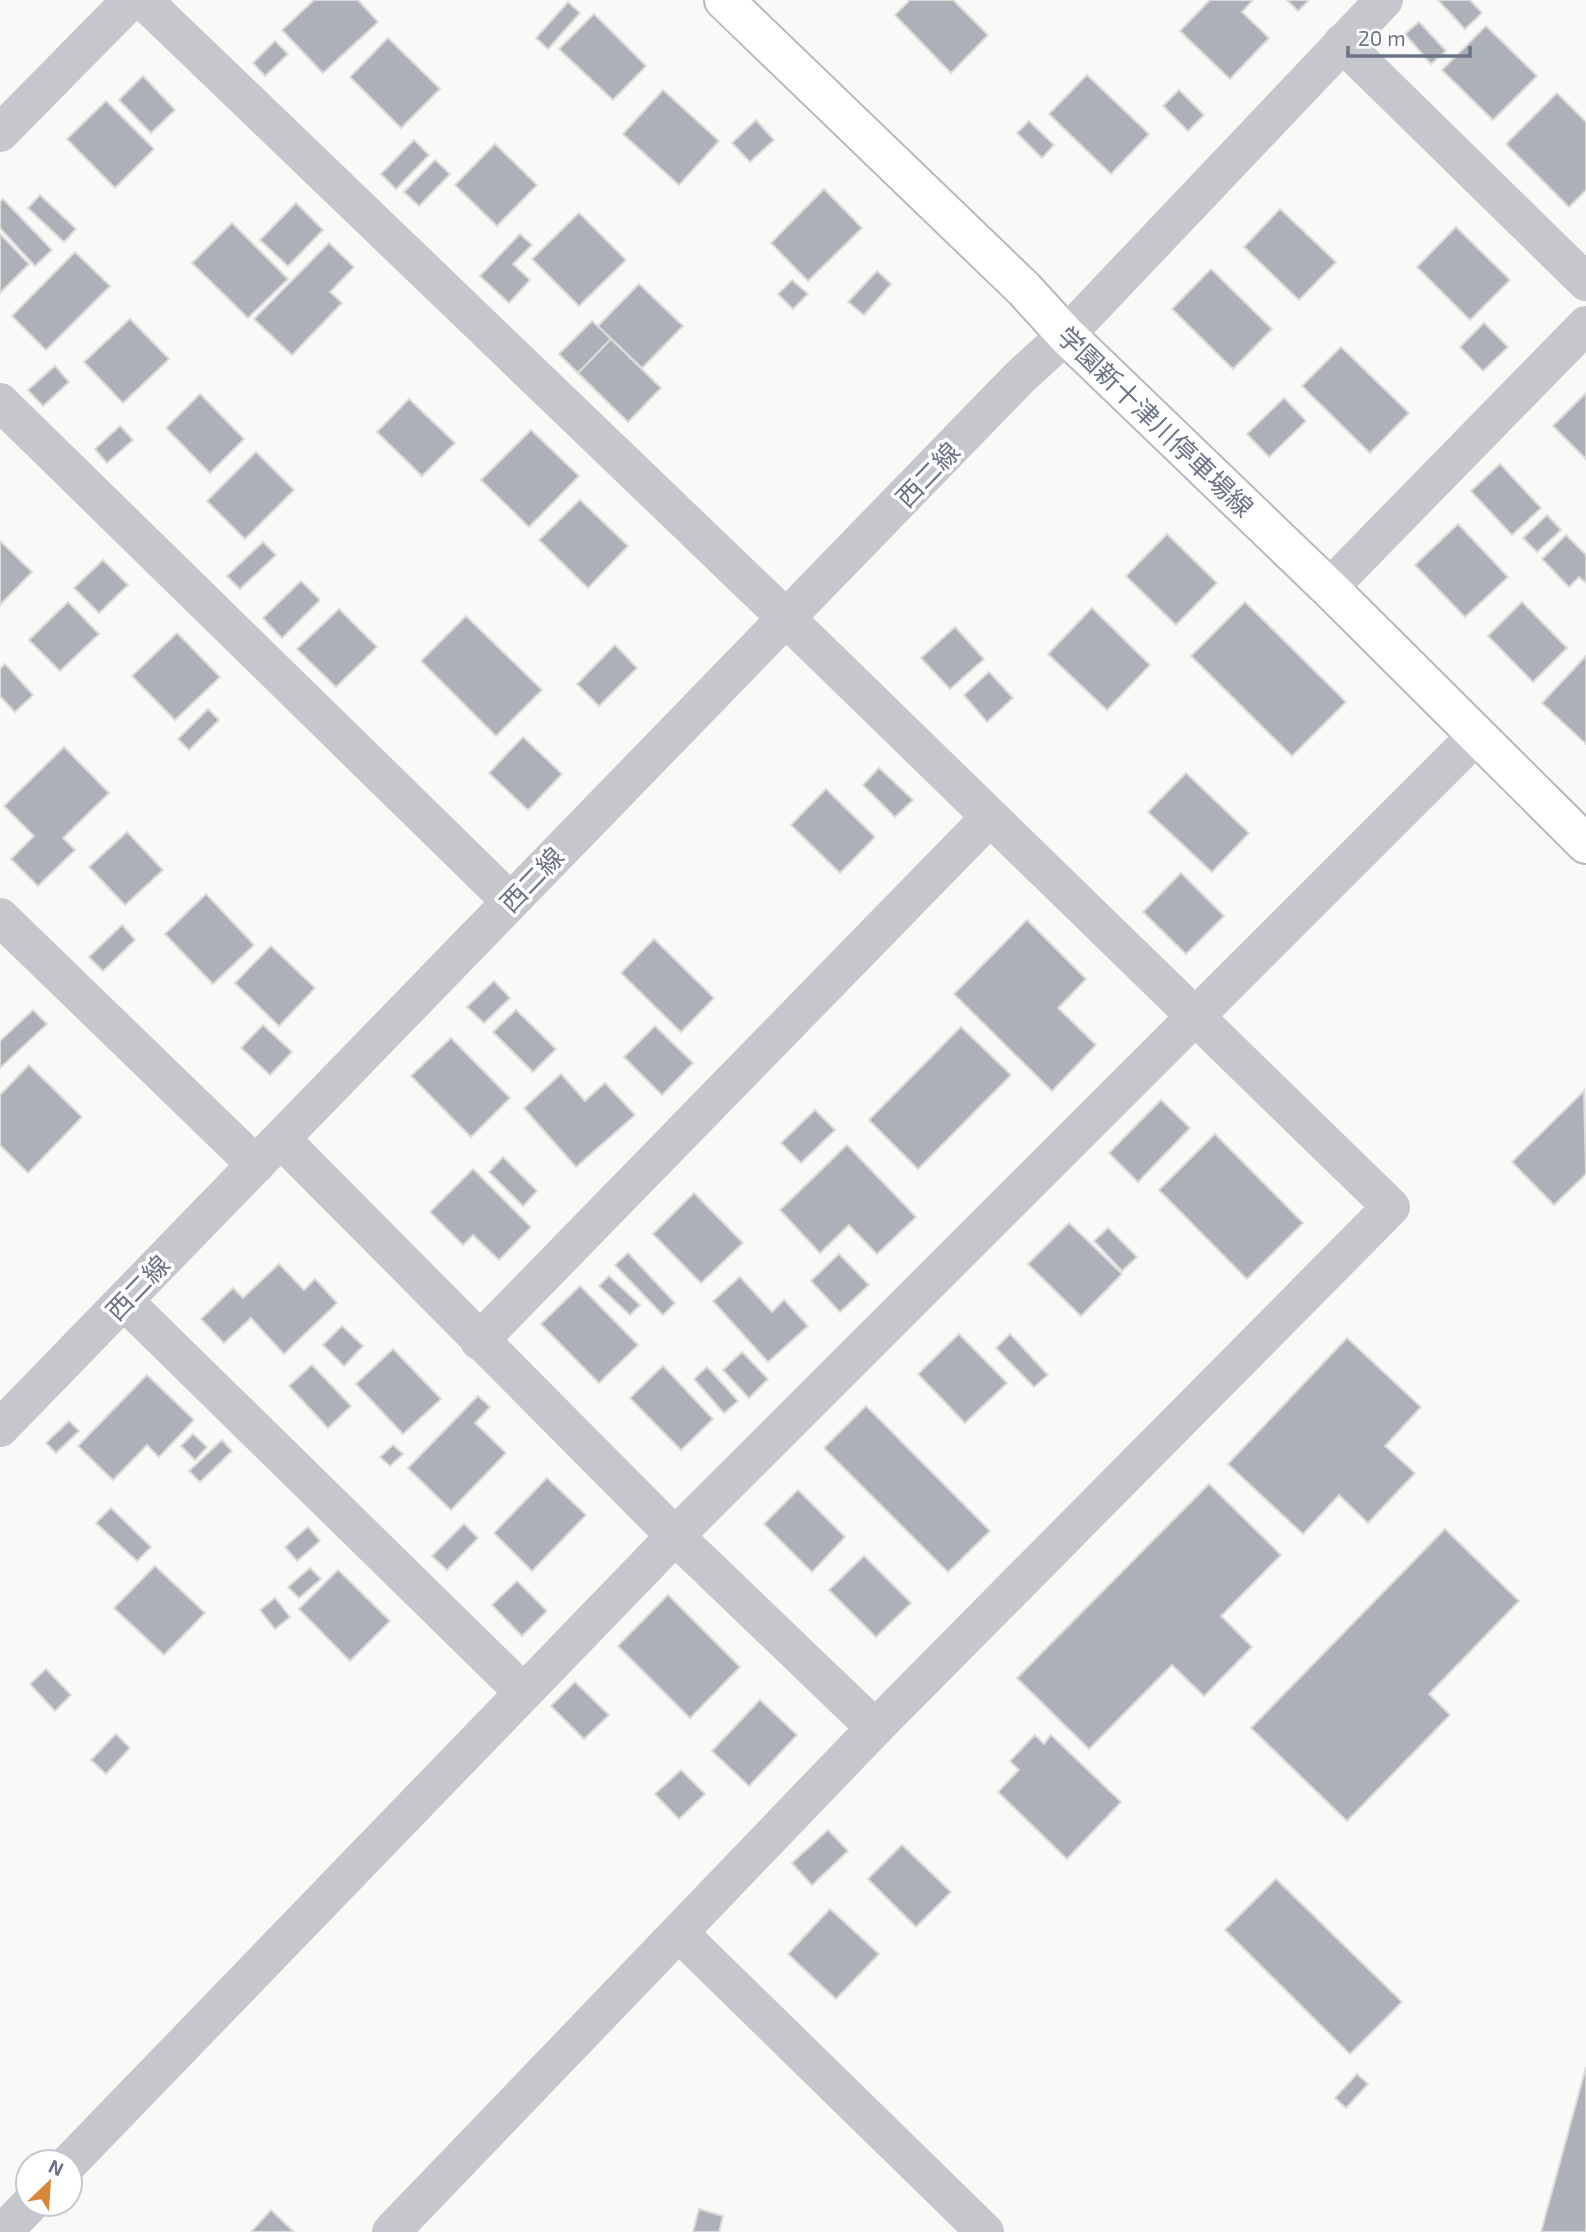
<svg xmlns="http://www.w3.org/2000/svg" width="1586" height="2232" viewBox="0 0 1586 2232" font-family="'Exo 2','Noto Sans JP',sans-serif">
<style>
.building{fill:#adb0b9;stroke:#dbdbd9;stroke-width:2}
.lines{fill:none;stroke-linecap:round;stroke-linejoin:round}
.major-casing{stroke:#b7b9be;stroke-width:42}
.minor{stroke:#c5c7cc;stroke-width:38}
.major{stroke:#fff;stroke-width:38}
.labels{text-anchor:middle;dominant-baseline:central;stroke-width:7;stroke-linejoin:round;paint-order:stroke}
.street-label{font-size:26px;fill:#6b7386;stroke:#fff}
</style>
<rect width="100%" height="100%" fill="#f9f9f7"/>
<g class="building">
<polygon points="314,0 358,0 378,22 323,73 282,30"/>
<polygon points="910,0 953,0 988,35 951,73 895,15"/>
<polygon points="1210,0 1253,0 1242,12 1269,38 1230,79 1180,31"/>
<polygon points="1287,0 1309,0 1298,11"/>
<polygon points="1438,0 1470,0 1482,13 1465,29"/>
<polygon points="568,2 580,13 548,49 536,38"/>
<polygon points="594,14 646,66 613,100 559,49"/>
<polygon points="1419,22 1446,51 1431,64 1405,34"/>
<polygon points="1486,26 1537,76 1493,120 1442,70"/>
<polygon points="388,38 440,89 401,128 350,77"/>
<polygon points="275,41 288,54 265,76 253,63"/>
<polygon points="1087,75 1149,134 1111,174 1049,114"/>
<polygon points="143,76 175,110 151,133 119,100"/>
<polygon points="663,90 719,141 679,185 623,134"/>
<polygon points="1179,90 1204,115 1188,131 1163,106"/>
<polygon points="1557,93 1586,122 1586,190 1569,207 1506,144"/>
<polygon points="106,101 154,149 115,188 67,139"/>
<polygon points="756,120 774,140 750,162 732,143"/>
<polygon points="1029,121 1054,145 1042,158 1017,133"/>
<polygon points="414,140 429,155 396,189 381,174"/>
<polygon points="495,144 537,185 497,226 455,185"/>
<polygon points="435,160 450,174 419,206 404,192"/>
<polygon points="824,189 862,228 808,281 771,243"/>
<polygon points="40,195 76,229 64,242 28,208"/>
<polygon points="3,199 52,250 35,266 0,228 0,202"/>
<polygon points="296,203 323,230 288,266 260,240"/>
<polygon points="1280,209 1336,262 1299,300 1244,247"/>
<polygon points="579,213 626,260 579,306 532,259"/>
<polygon points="232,223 288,279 248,318 192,263"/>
<polygon points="1456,227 1510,280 1470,320 1417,267"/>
<polygon points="0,234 29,264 0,293"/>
<polygon points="520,234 532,245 513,264 530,280 509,303 480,276"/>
<polygon points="329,243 354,267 330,292 342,303 292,355 254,319"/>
<polygon points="75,252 110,286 46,350 12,316"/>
<polygon points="1211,269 1272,329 1233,369 1172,309"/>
<polygon points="877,271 891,284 864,315 848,302"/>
<polygon points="792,280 808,294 793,309 778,294"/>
<polygon points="639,284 683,326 642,368 598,326"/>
<polygon points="130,319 169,359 123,403 84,362"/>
<polygon points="592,321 611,339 578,373 559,354"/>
<polygon points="1484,323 1508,347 1483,371 1460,347"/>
<polygon points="611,339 661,388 628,422 578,373"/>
<polygon points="1341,347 1409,413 1370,453 1302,386"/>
<polygon points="55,366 69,382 43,406 28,390"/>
<polygon points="1586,393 1586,459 1553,426"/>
<polygon points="200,394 244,439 210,473 166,428"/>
<polygon points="1284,398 1306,421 1269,457 1247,434"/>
<polygon points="409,399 455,443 422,476 377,432"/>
<polygon points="120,426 133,440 107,463 95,449"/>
<polygon points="531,430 579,476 529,527 481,480"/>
<polygon points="256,452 294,490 245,539 207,501"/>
<polygon points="1500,464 1541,508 1512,535 1471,491"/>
<polygon points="580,500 628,546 588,588 539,540"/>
<polygon points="1547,515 1561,530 1537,552 1523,538"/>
<polygon points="1458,524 1508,577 1465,617 1415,565"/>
<polygon points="1167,534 1217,583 1176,625 1126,576"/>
<polygon points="1566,535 1586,555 1586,583 1579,577 1569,587 1542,559"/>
<polygon points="0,541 32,572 0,605"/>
<polygon points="263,542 276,555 240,589 227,576"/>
<polygon points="103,560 128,585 99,613 74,588"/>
<polygon points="301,581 320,600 282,638 263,618"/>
<polygon points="68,602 99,634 60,671 29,640"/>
<polygon points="1245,602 1346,702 1292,756 1191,656"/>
<polygon points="1522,602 1567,648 1533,682 1488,636"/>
<polygon points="1092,608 1150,665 1107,710 1048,654"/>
<polygon points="339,609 377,647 336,687 297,649"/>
<polygon points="466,616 542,690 496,736 421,661"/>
<polygon points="955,627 984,659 950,689 921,658"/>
<polygon points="177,633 220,677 175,720 132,676"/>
<polygon points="615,645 637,668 599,706 577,684"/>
<polygon points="1586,656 1586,744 1542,703"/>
<polygon points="5,664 33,695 15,712 0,696 0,669"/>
<polygon points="989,672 1013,698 987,722 964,695"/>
<polygon points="208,709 219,720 189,750 178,739"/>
<polygon points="523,737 562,774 528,810 489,773"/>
<polygon points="64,747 109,793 63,838 75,850 38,886 11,859 34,836 4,806"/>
<polygon points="879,768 913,800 895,817 863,785"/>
<polygon points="1186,773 1249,833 1212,872 1148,812"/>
<polygon points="826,789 875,837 840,873 791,825"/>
<polygon points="127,832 163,870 125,905 89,867"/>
<polygon points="1181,873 1224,916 1186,954 1143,912"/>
<polygon points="206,894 254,945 213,984 165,934"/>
<polygon points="1027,920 1086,979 1058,1008 1096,1045 1052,1091 954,994"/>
<polygon points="122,925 135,940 103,971 89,957"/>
<polygon points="654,939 714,998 681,1032 621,973"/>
<polygon points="271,946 315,988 279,1026 235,983"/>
<polygon points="494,981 510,998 484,1023 467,1007"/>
<polygon points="33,1010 47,1024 0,1068 0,1041"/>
<polygon points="516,1010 556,1049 533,1072 493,1032"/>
<polygon points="263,1025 292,1052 270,1075 241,1048"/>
<polygon points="655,1026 693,1063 662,1095 624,1057"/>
<polygon points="961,1027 1011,1075 918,1169 869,1120"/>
<polygon points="451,1038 510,1098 471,1137 411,1076"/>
<polygon points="29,1065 82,1117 28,1173 0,1145 0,1095"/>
<polygon points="561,1074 585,1101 605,1083 635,1115 576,1167 524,1108"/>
<polygon points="1584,1091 1586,1174 1554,1205 1512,1162"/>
<polygon points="1161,1100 1190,1128 1138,1182 1109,1153"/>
<polygon points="815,1110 835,1130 801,1163 781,1143"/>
<polygon points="1215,1134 1303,1223 1247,1279 1159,1190"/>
<polygon points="847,1145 916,1217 877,1254 849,1225 820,1253 780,1210"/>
<polygon points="503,1157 537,1191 523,1206 489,1172"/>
<polygon points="473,1169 531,1227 499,1260 473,1235 463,1245 430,1212"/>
<polygon points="694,1193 743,1243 701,1283 653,1234"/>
<polygon points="1069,1223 1122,1274 1081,1316 1028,1264"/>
<polygon points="1108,1228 1137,1257 1122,1271 1094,1241"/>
<polygon points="628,1253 675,1303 663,1315 615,1265"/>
<polygon points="839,1254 869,1285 840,1312 811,1281"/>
<polygon points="279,1264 304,1290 315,1279 337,1303 284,1354 251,1318 224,1343 201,1319 233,1288 243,1298"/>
<polygon points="609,1276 640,1305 630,1315 599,1286"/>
<polygon points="740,1277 772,1312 784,1300 808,1326 768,1362 713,1301"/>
<polygon points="580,1286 638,1345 599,1383 541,1324"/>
<polygon points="342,1326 363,1346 344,1366 323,1345"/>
<polygon points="959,1334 1007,1383 965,1423 918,1374"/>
<polygon points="1010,1334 1048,1375 1034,1387 996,1348"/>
<polygon points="1347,1338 1421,1407 1385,1446 1415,1473 1368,1523 1339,1495 1303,1534 1228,1464"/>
<polygon points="393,1349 441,1399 403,1434 356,1384"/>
<polygon points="742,1352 768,1379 749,1398 723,1370"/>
<polygon points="312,1365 351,1406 328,1428 289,1386"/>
<polygon points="663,1366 713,1419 681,1450 630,1398"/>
<polygon points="707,1367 738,1401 724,1413 694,1379"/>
<polygon points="147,1375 194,1420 159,1457 147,1445 113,1480 78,1446"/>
<polygon points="478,1396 490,1407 475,1423 506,1453 451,1510 408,1468"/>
<polygon points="866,1406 990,1531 948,1572 824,1448"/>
<polygon points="69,1421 79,1431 56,1453 46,1443"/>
<polygon points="193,1434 207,1447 195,1460 181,1446"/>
<polygon points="222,1440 232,1451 200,1482 189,1471"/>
<polygon points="393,1445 403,1454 390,1466 380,1457"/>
<polygon points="547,1478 586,1515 532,1571 494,1533"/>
<polygon points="1209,1484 1281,1555 1221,1616 1252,1647 1204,1696 1172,1665 1089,1749 1017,1678"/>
<polygon points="798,1490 845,1537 812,1572 764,1524"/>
<polygon points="111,1508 151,1547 137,1561 96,1523"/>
<polygon points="464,1524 478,1538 447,1570 432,1556"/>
<polygon points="308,1527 320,1541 297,1561 285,1547"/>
<polygon points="1445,1529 1519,1601 1429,1694 1450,1715 1347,1821 1251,1728"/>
<polygon points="864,1556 911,1603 876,1637 829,1590"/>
<polygon points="155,1566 205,1613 164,1655 114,1608"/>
<polygon points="310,1568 321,1579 299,1598 288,1587"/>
<polygon points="338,1570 390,1621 350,1661 299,1609"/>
<polygon points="517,1581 547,1611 522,1636 492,1605"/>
<polygon points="668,1595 740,1667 690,1718 618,1646"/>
<polygon points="275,1598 290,1617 275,1629 260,1610"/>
<polygon points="46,1669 71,1695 55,1711 30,1684"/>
<polygon points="575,1682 609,1715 584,1739 551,1706"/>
<polygon points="760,1700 797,1735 749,1786 712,1751"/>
<polygon points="116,1734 130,1748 106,1774 91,1760"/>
<polygon points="1035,1735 1044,1744 1051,1735 1121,1802 1067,1859 998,1792 1019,1770 1010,1761"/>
<polygon points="681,1770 705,1794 679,1819 655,1794"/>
<polygon points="828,1830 848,1851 812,1885 792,1863"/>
<polygon points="902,1845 951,1892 916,1927 868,1879"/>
<polygon points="1276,1879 1402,2002 1350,2054 1225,1930"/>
<polygon points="830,1909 879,1954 836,1999 788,1954"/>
<polygon points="1586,2067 1586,2232 1541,2232"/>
<polygon points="1357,2074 1368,2084 1346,2108 1335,2098"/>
<polygon points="699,2209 723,2216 719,2232 693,2232"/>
<polygon points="271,2210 294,2232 251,2232"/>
</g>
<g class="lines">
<g class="major-casing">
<polyline id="major" points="724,0 1024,289 1066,335 1329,588 1586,844"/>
</g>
<g class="minor">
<polyline points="143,0 787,619 1391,1207 875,1728 391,2232"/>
<polyline points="1342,43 1586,282"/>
<polyline points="0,133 131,0"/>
<polyline points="0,402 510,901"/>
<polyline points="1329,588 1586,325"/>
<polyline points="0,917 256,1165"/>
<polyline points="282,1140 675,1536 875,1728"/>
<polyline points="124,1301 523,1692"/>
<polyline points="479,1341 990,817"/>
<polyline points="0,1428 1020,377 1066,335 1384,0"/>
<polyline points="679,1933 985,2232"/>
<polyline points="70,2162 675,1536 1475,737"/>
<polyline points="3,2232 30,2204"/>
</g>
<use href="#major" class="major"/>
</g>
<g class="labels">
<g class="street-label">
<text transform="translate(1156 421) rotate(44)">学園新十津川停車場線</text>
<text transform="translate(927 474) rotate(-46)">西二線</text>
<text transform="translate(531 879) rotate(-46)">西二線</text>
<text transform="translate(137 1287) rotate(-46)">西二線</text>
</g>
</g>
<g transform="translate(49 2183) rotate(25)"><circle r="33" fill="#ffffff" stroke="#c4c7cf" stroke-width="2"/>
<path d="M0-5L12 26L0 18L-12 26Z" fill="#d88739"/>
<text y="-10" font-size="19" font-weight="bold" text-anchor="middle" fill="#6b7386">N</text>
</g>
<path d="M1348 46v10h122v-10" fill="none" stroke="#6b7386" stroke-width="3.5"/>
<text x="1358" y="46" font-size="21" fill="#6b7386" stroke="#ffffff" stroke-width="5" paint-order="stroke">20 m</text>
</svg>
